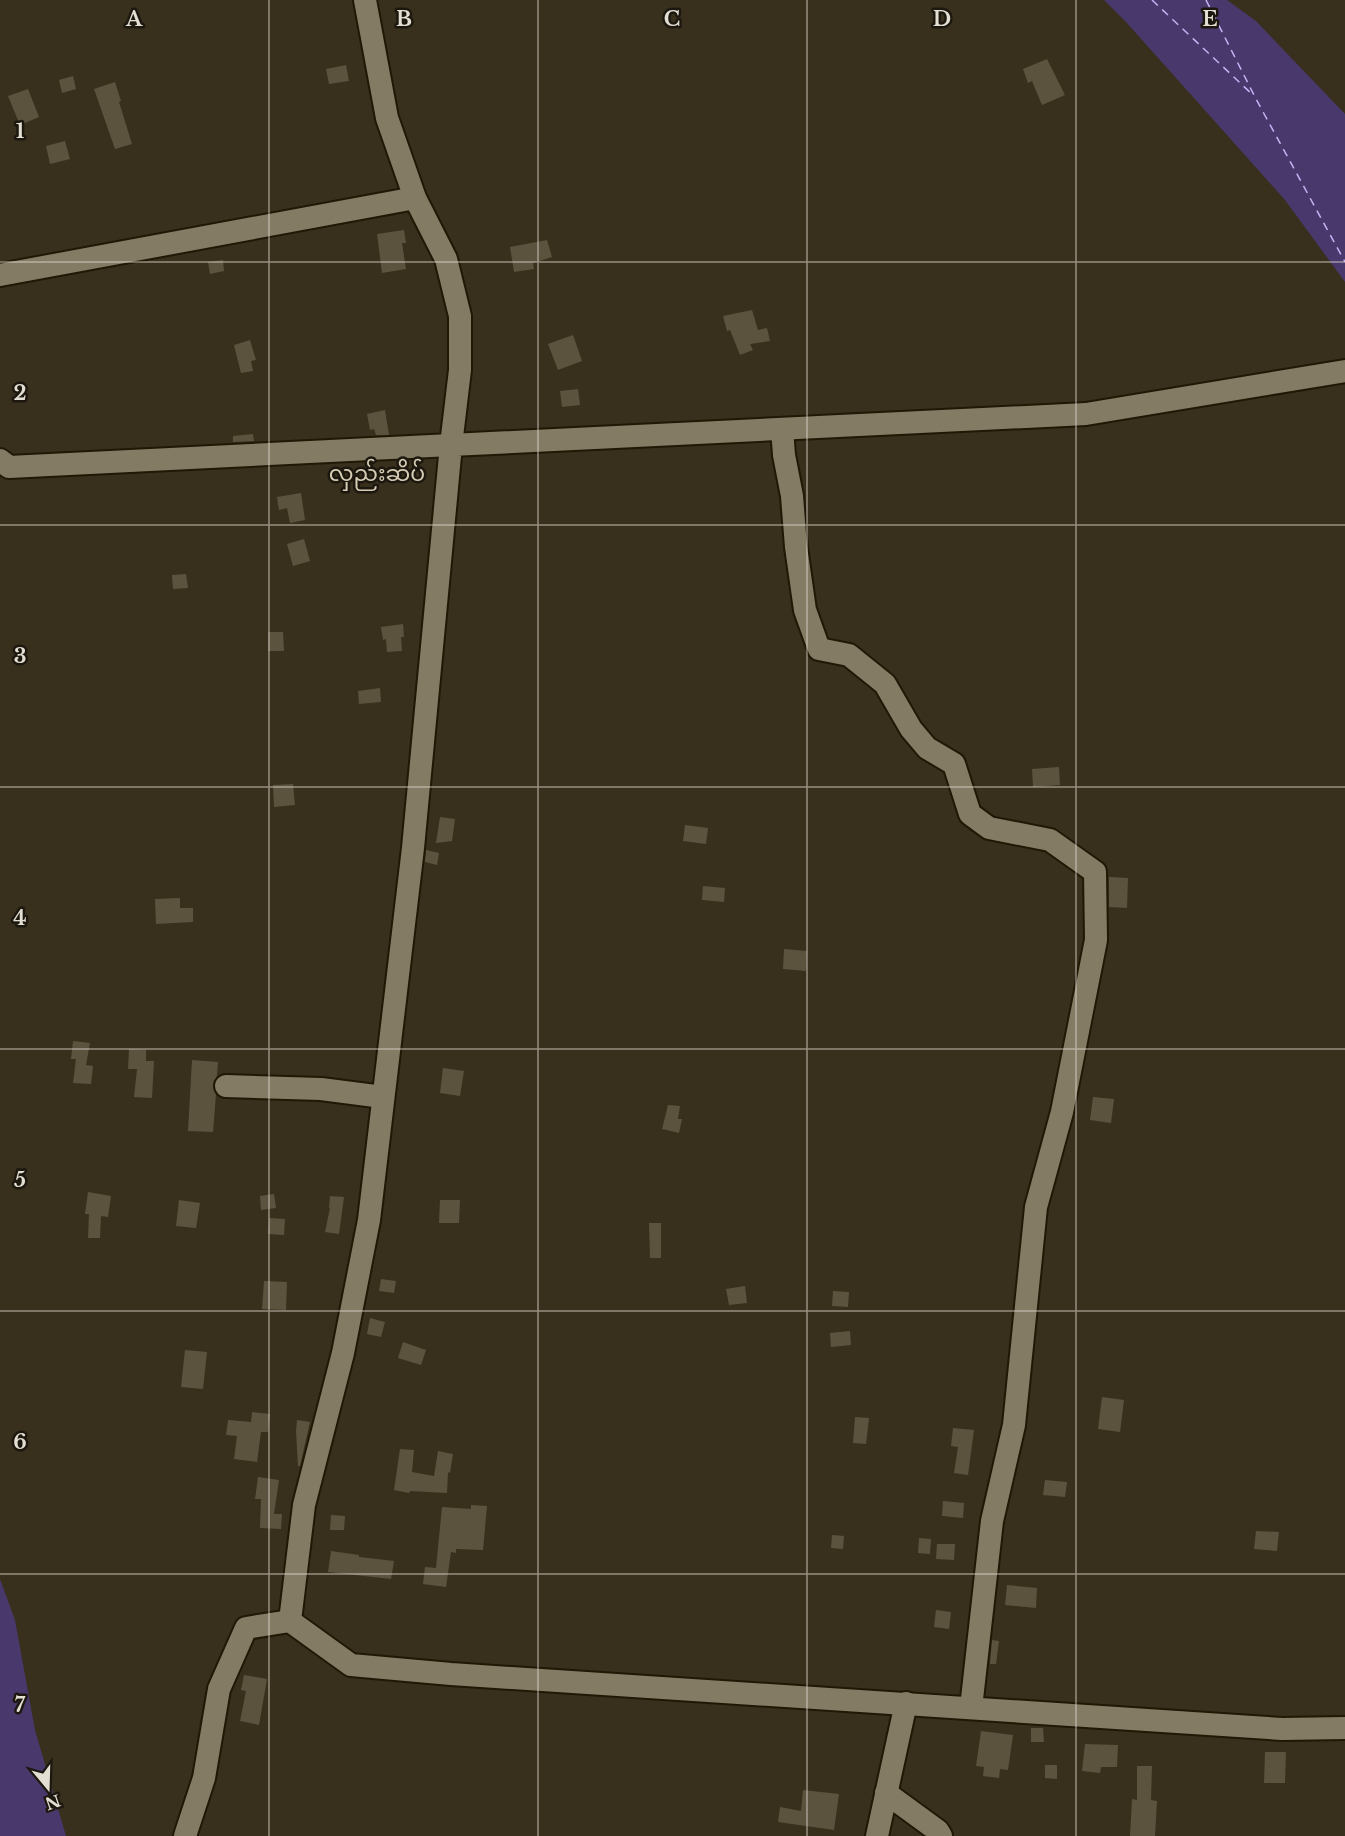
<svg xmlns="http://www.w3.org/2000/svg" width="1345" height="1836" viewBox="0 0 1345 1836" font-family="'Libre Baskerville','Noto Sans Myanmar',serif">
<style>
.water{fill:#49386b}
.lines{fill:none;stroke-linecap:round;stroke-linejoin:round}
.ferry{stroke:#c5b3f5;stroke-width:1.5;stroke-dasharray:8 6;stroke-linecap:butt}
.building{fill:#5c533f}
.minor-casing{stroke:#1f1805;stroke-width:26}
.minor{stroke:#847b65;stroke-width:22}
.grid{fill:none;stroke:#e4dfd3;stroke-width:1.5;stroke-opacity:0.55}
.labels{text-anchor:middle;dominant-baseline:central;stroke-width:5;stroke-linejoin:round;paint-order:stroke}
.quarter-label{font-size:22px;fill:#d6ccb4;stroke:#1c1810}
.grid-label{font-size:20px;text-anchor:middle;font-weight:bold;fill:#e4dfd3;stroke:#1c1810;stroke-width:5;stroke-linejoin:round;paint-order:stroke}
</style>
<rect width="100%" height="100%" fill="#38301c"/>
<g class="water">
<polygon points="1104,0 1227,0 1256,21 1345,114 1345,282 1285,200 1126,22"/>
<polygon points="0,1579 15,1620 35,1730 66,1836 0,1836"/>
</g>
<g class="lines">
<g class="ferry">
<polyline points="1152,0 1254,96"/>
<polyline points="1206,0 1256,99 1345,262"/>
</g>
</g>
<g class="building">
<polygon points="1047,59 1065,95 1042,105 1032,81 1028,83 1023,69"/>
<polygon points="346,65 349,81 329,84 326,69"/>
<polygon points="73,76 76,89 62,93 59,80"/>
<polygon points="115,82 121,101 119,102 132,144 115,149 94,89"/>
<polygon points="28,89 39,117 20,125 8,96"/>
<polygon points="65,141 70,159 50,164 46,146"/>
<polygon points="404,230 406,243 402,243 406,269 382,273 377,234"/>
<polygon points="547,240 552,257 533,263 534,269 514,272 510,247"/>
<polygon points="223,260 224,271 210,274 208,262"/>
<polygon points="752,310 758,330 767,328 770,341 750,344 753,350 740,355 730,330 727,331 723,316"/>
<polygon points="573,335 582,361 558,370 548,344"/>
<polygon points="250,340 256,360 251,361 253,371 241,373 234,345"/>
<polygon points="578,389 580,405 562,407 560,391"/>
<polygon points="385,410 389,435 376,435 374,429 370,430 367,414"/>
<polygon points="253,434 254,441 233,442 233,436"/>
<polygon points="301,493 305,520 290,523 287,508 279,510 277,497"/>
<polygon points="304,539 310,561 293,566 287,544"/>
<polygon points="186,574 188,588 173,589 172,575"/>
<polygon points="403,624 404,637 401,637 402,651 387,652 386,639 383,640 381,627"/>
<polygon points="268,632 283,632 284,651 268,651"/>
<polygon points="380,688 381,702 359,704 358,691"/>
<polygon points="1059,767 1060,785 1033,787 1032,769"/>
<polygon points="293,784 295,805 274,807 273,785"/>
<polygon points="440,817 455,819 452,841 436,843"/>
<polygon points="685,825 708,828 706,844 683,841"/>
<polygon points="426,850 439,853 437,865 425,862"/>
<polygon points="1109,877 1128,878 1127,908 1109,907"/>
<polygon points="703,886 725,888 724,902 702,900"/>
<polygon points="180,898 180,908 193,908 193,922 156,924 155,899"/>
<polygon points="784,949 807,951 806,971 783,969"/>
<polygon points="73,1041 90,1043 86,1065 93,1066 91,1084 73,1083 76,1059 71,1059"/>
<polygon points="129,1049 146,1050 146,1061 154,1061 152,1098 134,1097 137,1069 128,1069"/>
<polygon points="192,1060 218,1062 217,1076 213,1085 216,1094 213,1132 188,1131"/>
<polygon points="443,1068 464,1071 460,1096 440,1093"/>
<polygon points="1093,1097 1114,1099 1111,1123 1090,1120"/>
<polygon points="668,1105 680,1106 678,1119 682,1119 679,1133 662,1129"/>
<polygon points="88,1192 111,1196 108,1217 101,1216 100,1238 88,1238 89,1214 85,1214"/>
<polygon points="274,1194 276,1208 261,1210 260,1196"/>
<polygon points="330,1196 344,1197 339,1234 325,1232 330,1208 329,1208"/>
<polygon points="179,1200 200,1203 196,1228 176,1226"/>
<polygon points="440,1200 460,1200 459,1223 439,1223"/>
<polygon points="269,1218 285,1219 284,1235 268,1234"/>
<polygon points="649,1223 661,1223 661,1258 650,1258"/>
<polygon points="381,1279 396,1281 394,1293 379,1291"/>
<polygon points="264,1281 287,1282 286,1310 262,1309"/>
<polygon points="745,1286 747,1303 729,1305 726,1289"/>
<polygon points="833,1291 849,1292 848,1307 832,1306"/>
<polygon points="370,1318 385,1322 381,1337 367,1334"/>
<polygon points="850,1331 851,1345 831,1347 830,1333"/>
<polygon points="403,1342 426,1350 421,1365 398,1358"/>
<polygon points="185,1350 207,1352 203,1389 181,1387"/>
<polygon points="1102,1397 1124,1400 1120,1432 1098,1429"/>
<polygon points="252,1412 270,1414 268,1432 261,1432 257,1462 234,1459 237,1436 226,1435 228,1420 251,1422"/>
<polygon points="855,1417 869,1418 866,1444 853,1443"/>
<polygon points="297,1420 310,1422 300,1466 298,1466 296,1431"/>
<polygon points="953,1428 974,1430 968,1475 954,1473 958,1447 951,1446"/>
<polygon points="400,1449 414,1450 412,1472 434,1476 438,1451 453,1454 450,1473 448,1472 447,1493 410,1491 409,1493 394,1490"/>
<polygon points="258,1477 279,1480 274,1514 282,1514 281,1529 260,1528 261,1499 255,1499"/>
<polygon points="1045,1480 1067,1482 1065,1497 1043,1495"/>
<polygon points="943,1501 964,1503 963,1518 942,1516"/>
<polygon points="471,1505 487,1506 483,1550 456,1549 456,1553 451,1552 446,1587 423,1584 425,1567 436,1568 442,1507 471,1509"/>
<polygon points="331,1515 345,1516 344,1530 330,1530"/>
<polygon points="1256,1531 1279,1532 1277,1551 1254,1549"/>
<polygon points="832,1535 844,1536 843,1549 831,1548"/>
<polygon points="919,1538 931,1539 930,1554 918,1553"/>
<polygon points="937,1544 955,1544 954,1560 936,1559"/>
<polygon points="331,1551 359,1555 359,1557 394,1561 391,1579 328,1572"/>
<polygon points="1007,1585 1037,1588 1036,1608 1005,1605"/>
<polygon points="936,1610 951,1612 949,1629 934,1627"/>
<polygon points="992,1640 999,1641 996,1664 990,1664"/>
<polygon points="244,1675 267,1679 259,1725 240,1721 246,1691 241,1690"/>
<polygon points="1031,1728 1043,1728 1044,1742 1031,1742"/>
<polygon points="981,1731 1013,1735 1008,1770 1000,1769 999,1778 983,1776 984,1767 976,1766"/>
<polygon points="1085,1744 1118,1745 1117,1767 1101,1767 1100,1773 1082,1771"/>
<polygon points="1265,1752 1286,1752 1285,1783 1264,1783"/>
<polygon points="1045,1765 1057,1765 1057,1779 1045,1778"/>
<polygon points="1137,1766 1152,1766 1151,1800 1157,1801 1155,1836 1130,1836 1132,1799 1137,1800"/>
<polygon points="803,1790 839,1794 834,1830 778,1822 780,1807 801,1811"/>
</g>
<g class="lines">
<g class="minor-casing">
<g id="minor">
<polyline points="0,275 415,198"/>
<polyline points="1345,371 1086,414 451,445 413,848 369,1220 343,1353 304,1505 290,1621 351,1665 451,1674 1282,1729 1345,1728"/>
<polyline points="782,429 784,455 792,496 796,547 805,610 819,649 849,655 885,684 911,729 927,748 954,764 970,814 989,828 1050,840 1095,872 1096,940 1062,1112 1036,1207 1014,1425 992,1521 971,1708"/>
<polyline points="0,460 9,467 451,445 460,370 460,316 446,259 415,198 387,118 365,0"/>
<polyline points="226,1086 321,1089 383,1097"/>
<polyline points="886,1793 938,1831 941,1836"/>
<polyline points="185,1836 204,1778 219,1689 246,1628 290,1621"/>
<polyline points="877,1836 906,1703"/>
</g>
</g>
<use href="#minor" class="minor"/>
</g>
<path class="grid" d="M269 0V1836M538 0V1836M807 0V1836M1076 0V1836M0 262H1345M0 525H1345M0 787H1345M0 1049H1345M0 1311H1345M0 1574H1345"/>
<g class="labels">
<g class="quarter-label">
<text x="377" y="473">လှည်းဆိပ်</text>
</g>
</g>
<g class="grid-label">
<text x="134" y="26">A</text>
<text x="404" y="26">B</text>
<text x="672" y="26">C</text>
<text x="942" y="26">D</text>
<text x="1210" y="26">E</text>
<text x="20" y="138">1</text>
<text x="20" y="400">2</text>
<text x="20" y="663">3</text>
<text x="20" y="925">4</text>
<text x="20" y="1187">5</text>
<text x="20" y="1449">6</text>
<text x="20" y="1712">7</text>
</g>
<g transform="translate(48 1788) rotate(161)" stroke="#1c1810" stroke-width="4.5" paint-order="stroke">
<path d="M0-4.5L10 22L0 15L-10 22Z" fill="#e4dfd3"/>
<text y="-9" font-size="16" font-weight="bold" text-anchor="middle" fill="#e4dfd3">N</text>
</g>
</svg>
